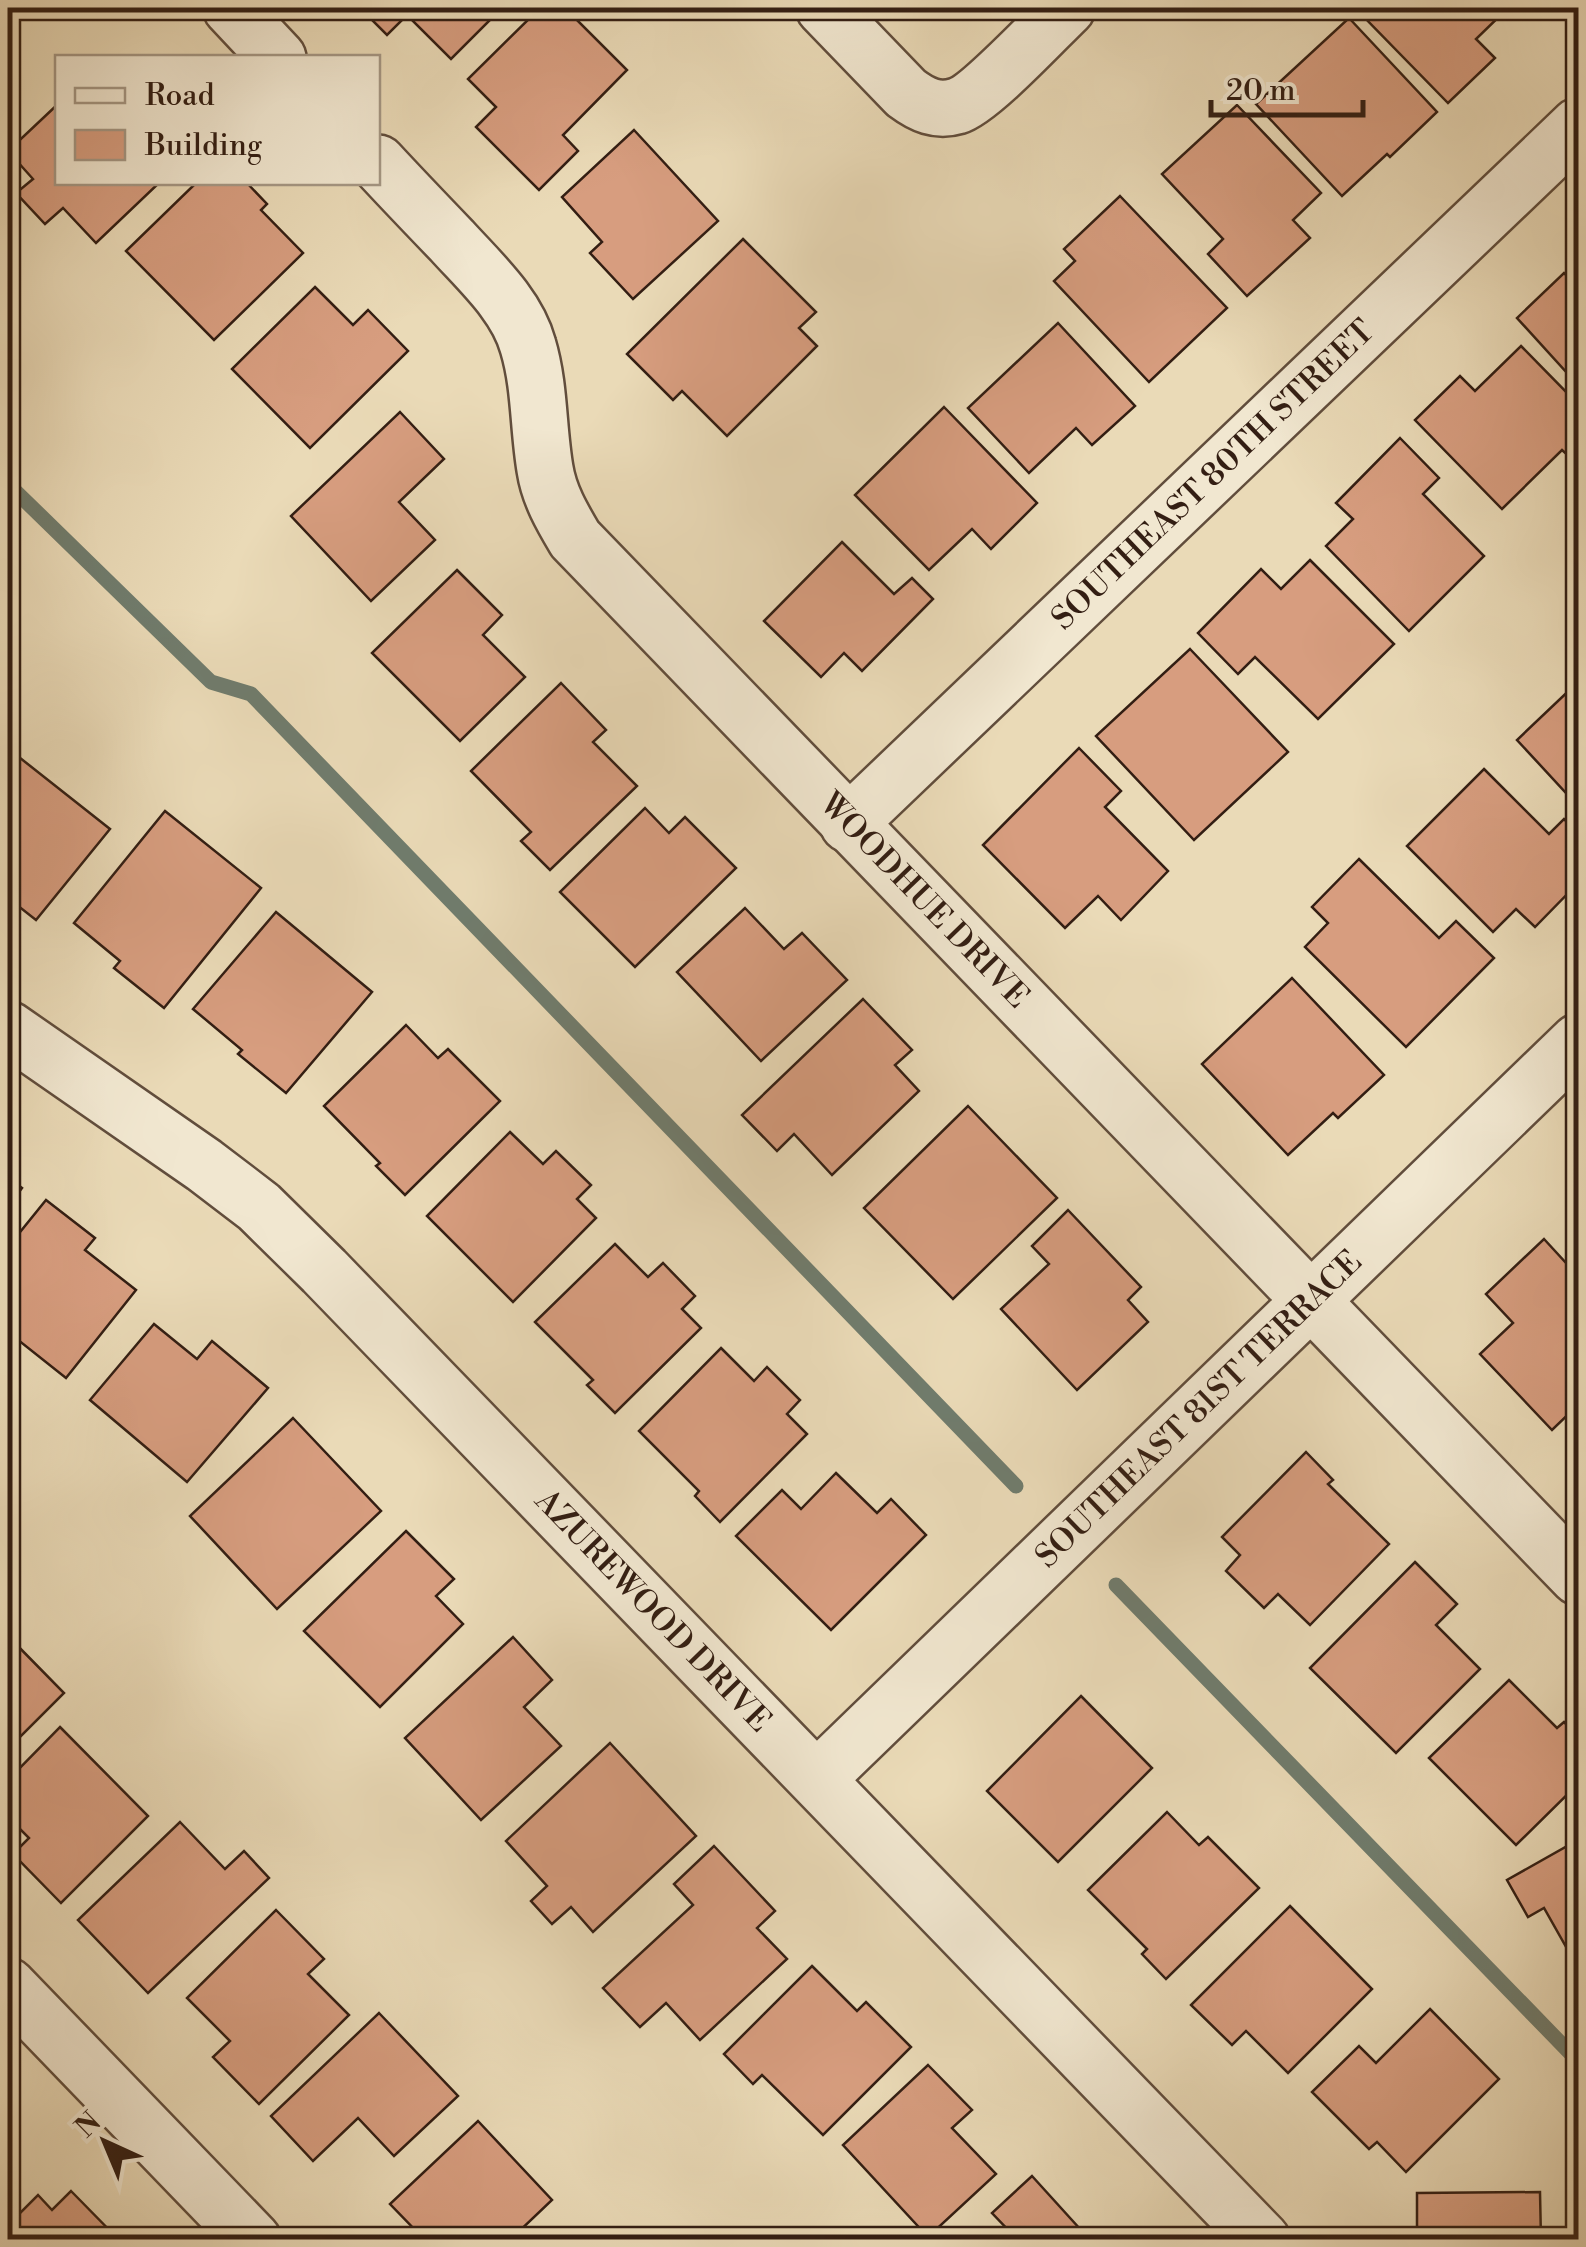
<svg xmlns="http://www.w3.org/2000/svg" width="1586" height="2247" viewBox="0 0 1586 2247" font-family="'Libre Bodoni',serif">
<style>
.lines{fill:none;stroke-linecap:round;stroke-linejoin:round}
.stream{stroke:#707c6d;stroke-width:15}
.building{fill:#d79d7f;stroke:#331e13;stroke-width:2.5}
.minor-casing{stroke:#614d3c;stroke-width:60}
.minor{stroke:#f1e7d0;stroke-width:55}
.labels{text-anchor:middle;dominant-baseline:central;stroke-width:10;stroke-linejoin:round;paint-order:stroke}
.street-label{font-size:32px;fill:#331e13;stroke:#f1e7d0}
</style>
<rect width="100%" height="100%" fill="#eadab7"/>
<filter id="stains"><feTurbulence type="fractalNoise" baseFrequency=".002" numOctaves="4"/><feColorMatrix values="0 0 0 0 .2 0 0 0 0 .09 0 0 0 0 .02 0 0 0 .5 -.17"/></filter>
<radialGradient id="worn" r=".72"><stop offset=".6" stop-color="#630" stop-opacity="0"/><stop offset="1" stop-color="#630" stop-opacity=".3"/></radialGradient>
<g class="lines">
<g class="stream">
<polyline points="8,484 211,682 251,694 1016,1486"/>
<polyline points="1116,1585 1578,2061"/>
</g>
</g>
<g class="building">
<polygon points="360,8 502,8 451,59 407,15 387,35"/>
<polygon points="540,8 565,8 627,70 563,135 578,151 539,190 476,127 496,107 468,79"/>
<polygon points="1374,8 1508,8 1476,39 1495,58 1448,103 1364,17"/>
<polygon points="1349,18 1437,112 1390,157 1387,154 1342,196 1256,104"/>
<polygon points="58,104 58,182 160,182 96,243 63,208 45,224 16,193 33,179 8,151"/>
<polygon points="1237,105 1321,193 1293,220 1310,238 1247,296 1208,254 1223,239 1162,174"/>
<polygon points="634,130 718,221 633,299 590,253 602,242 562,197"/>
<polygon points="197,182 246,182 267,204 261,210 303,253 214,340 126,251"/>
<polygon points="1120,196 1227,308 1149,382 1054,281 1075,261 1064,249"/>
<polygon points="743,239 816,312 799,328 817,346 727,436 682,391 673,400 627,354"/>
<polygon points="1564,273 1578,288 1578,385 1517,318"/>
<polygon points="315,287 353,325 368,310 408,351 310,448 232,369"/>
<polygon points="1058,323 1135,406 1092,445 1076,428 1029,473 968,408"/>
<polygon points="1521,346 1578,404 1578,453 1572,459 1562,450 1502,509 1415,420 1460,376 1475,391"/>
<polygon points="944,407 1037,503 991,549 972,529 929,570 855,495"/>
<polygon points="400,412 444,459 399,502 435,540 371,601 291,516"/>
<polygon points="1400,438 1439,478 1423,494 1484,556 1409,631 1326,546 1353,519 1336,503"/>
<polygon points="842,542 894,594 912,578 933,599 862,671 844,653 821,677 764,621"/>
<polygon points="1310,560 1394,644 1318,719 1255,657 1238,674 1198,633 1261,569 1281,589"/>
<polygon points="457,570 502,615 483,635 525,677 460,741 372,653"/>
<polygon points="1190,649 1288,752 1194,840 1096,736"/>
<polygon points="1578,682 1578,806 1517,740"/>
<polygon points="561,683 606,730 593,742 637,786 550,870 521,841 531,832 471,771"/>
<polygon points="1079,748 1121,791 1105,807 1168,871 1121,920 1098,896 1065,928 983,845"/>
<polygon points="10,750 110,829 36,920 8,898 8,753"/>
<polygon points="1484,769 1549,834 1564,819 1578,833 1578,883 1535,927 1516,909 1493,932 1407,846"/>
<polygon points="645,808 669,833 685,817 736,868 635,967 560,892"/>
<polygon points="165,811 261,888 164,1008 114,968 120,961 74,923"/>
<polygon points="1359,859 1439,938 1456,921 1494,958 1406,1047 1305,947 1328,923 1312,907"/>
<polygon points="745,908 784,949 802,933 847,980 761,1061 677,972"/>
<polygon points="276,912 372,992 286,1093 238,1054 242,1050 193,1009"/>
<polygon points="1292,978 1384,1075 1338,1118 1333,1113 1288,1155 1202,1064"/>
<polygon points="863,999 912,1050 895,1065 919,1091 832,1175 794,1134 777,1151 742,1115"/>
<polygon points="406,1025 438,1058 448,1049 500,1101 405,1195 376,1166 380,1163 324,1106"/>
<polygon points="968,1106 1057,1198 953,1299 864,1208"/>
<polygon points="510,1132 543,1164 556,1151 591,1185 577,1199 596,1218 513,1302 427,1216"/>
<polygon points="8,1177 22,1188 8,1207"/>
<polygon points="46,1200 95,1238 85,1250 136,1290 66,1378 8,1332 8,1247"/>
<polygon points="1068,1210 1141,1287 1128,1300 1148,1322 1077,1390 1001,1309 1049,1264 1032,1246"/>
<polygon points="1544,1239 1578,1276 1578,1405 1552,1430 1480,1354 1513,1323 1486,1294"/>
<polygon points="615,1244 648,1277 663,1263 695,1296 682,1309 701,1328 615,1413 587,1385 593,1380 535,1322"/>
<polygon points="154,1324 197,1359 212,1341 268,1388 187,1482 90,1400"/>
<polygon points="721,1348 754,1381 767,1367 800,1400 787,1414 807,1434 720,1522 695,1496 699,1491 639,1431"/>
<polygon points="293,1418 381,1511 277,1609 190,1516"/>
<polygon points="1306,1452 1333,1480 1328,1484 1389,1544 1310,1625 1278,1594 1264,1608 1226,1571 1240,1555 1222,1537"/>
<polygon points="836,1473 877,1513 891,1499 926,1535 831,1630 736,1536 782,1490 801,1509"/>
<polygon points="406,1531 454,1579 436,1596 463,1624 380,1707 304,1631"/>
<polygon points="1415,1562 1457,1604 1436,1625 1480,1669 1396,1753 1310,1668"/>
<polygon points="8,1636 64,1693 8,1749"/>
<polygon points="513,1637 552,1680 524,1707 561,1746 481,1820 405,1738"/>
<polygon points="1509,1680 1557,1728 1564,1722 1578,1736 1578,1784 1516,1845 1429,1758"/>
<polygon points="1081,1696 1152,1768 1058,1862 987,1791"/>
<polygon points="60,1727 148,1816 61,1903 13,1854 29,1838 8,1817 8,1780"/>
<polygon points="610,1743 696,1836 593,1932 571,1907 552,1924 531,1901 547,1886 506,1841"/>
<polygon points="1167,1812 1199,1845 1208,1837 1259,1888 1166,1979 1142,1954 1147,1949 1088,1890"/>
<polygon points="180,1822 225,1869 244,1851 269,1878 148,1993 78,1920"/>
<polygon points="1578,1840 1578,1968 1544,1908 1528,1917 1507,1880"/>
<polygon points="714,1846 775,1911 757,1928 787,1959 700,2040 666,2003 640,2027 603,1988 693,1905 674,1884"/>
<polygon points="1290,1906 1372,1989 1288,2073 1246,2031 1232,2045 1191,2005"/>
<polygon points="276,1910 324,1959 308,1974 349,2015 259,2104 213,2057 230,2041 187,1998"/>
<polygon points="812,1966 857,2011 866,2002 911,2047 823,2135 762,2075 753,2084 724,2054"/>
<polygon points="1430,2009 1499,2079 1406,2172 1377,2142 1369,2149 1312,2092 1359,2046 1376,2063"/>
<polygon points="379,2013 458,2096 394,2156 358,2118 313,2161 271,2116"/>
<polygon points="928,2065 972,2110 952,2128 996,2174 928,2237 843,2145"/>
<polygon points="478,2121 552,2200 510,2240 408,2240 417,2232 390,2204"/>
<polygon points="1032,2176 1090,2240 1003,2240 1011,2233 992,2213"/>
<polygon points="71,2191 119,2240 8,2238 8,2225 38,2195 52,2210"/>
<polygon points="1540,2192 1541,2240 1417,2240 1417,2193"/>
</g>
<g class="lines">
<g class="minor-casing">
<g id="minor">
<polyline points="231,8 278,58"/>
<path d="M824 8 906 93C922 105 937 112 957 106 979 100 1046 28 1067 8"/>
<path id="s1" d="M378 163C402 189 427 215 452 241 480 272 517 305 528 346 540 386 538 428 545 469 549 495 562 517 575 539L1578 1577"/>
<path id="s2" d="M848 824 1578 126"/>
<path id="s3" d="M8 1029 204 1165 259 1207 324 1271 1262 2240"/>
<path id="s4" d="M818 1778 1578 1042"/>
<polyline points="8,1986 253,2240"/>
</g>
</g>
<use href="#minor" class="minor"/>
</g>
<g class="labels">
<g class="street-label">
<text stroke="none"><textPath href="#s2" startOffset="505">SOUTHEAST 80TH STREET</textPath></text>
<text stroke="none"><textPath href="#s1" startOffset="942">WOODHUE DRIVE</textPath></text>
<text stroke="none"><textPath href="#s4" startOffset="530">SOUTHEAST 81ST TERRACE</textPath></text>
<text stroke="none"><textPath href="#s3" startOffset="872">AZUREWOOD DRIVE</textPath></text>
</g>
</g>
<rect width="1586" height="2247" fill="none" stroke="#eadab7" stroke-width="40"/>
<rect x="10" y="10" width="1566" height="2227" fill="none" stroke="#331e13" stroke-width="5"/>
<rect x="20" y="20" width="1546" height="2207" fill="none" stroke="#331e13" stroke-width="2.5"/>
<rect x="55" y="55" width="325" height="130" fill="#f1e7d0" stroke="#a59784" stroke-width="2.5"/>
<rect x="75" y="88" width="50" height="15" fill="#f1e7d0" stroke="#a59784" stroke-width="2.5"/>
<text x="145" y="105" font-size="30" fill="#331e13">Road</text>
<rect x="75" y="130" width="50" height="30" fill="#d79d7f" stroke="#a59784" stroke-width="2.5"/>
<text x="145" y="155" font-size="30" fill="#331e13">Building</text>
<g transform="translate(105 2142) rotate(316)" stroke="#f1e7d0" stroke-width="8" paint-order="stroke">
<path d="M0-8L18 38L0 25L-18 38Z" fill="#331e13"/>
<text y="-15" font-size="28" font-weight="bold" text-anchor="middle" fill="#331e13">N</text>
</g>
<path d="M1211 100v15h152v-15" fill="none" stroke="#331e13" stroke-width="5"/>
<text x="1226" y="100" font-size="30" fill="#331e13" stroke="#f1e7d0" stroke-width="8" paint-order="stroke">20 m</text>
<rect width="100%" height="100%" filter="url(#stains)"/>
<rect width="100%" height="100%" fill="url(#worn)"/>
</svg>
